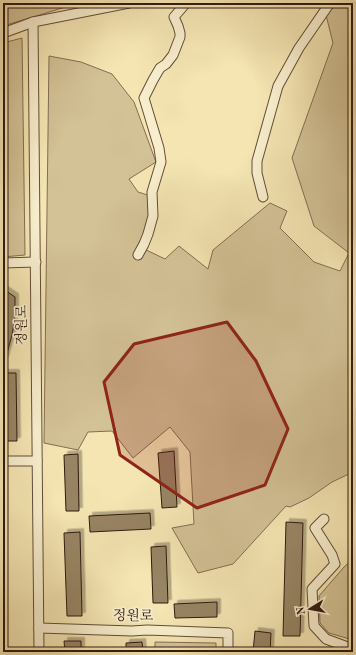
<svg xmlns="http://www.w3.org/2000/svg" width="356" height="655" viewBox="0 0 356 655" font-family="'Old Standard TT','Noto Serif KR',serif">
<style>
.green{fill:#d3c296;stroke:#826e52}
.building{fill:#978464;stroke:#321a0f;filter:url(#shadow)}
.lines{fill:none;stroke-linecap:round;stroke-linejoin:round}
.minor-casing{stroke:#624d38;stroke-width:11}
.minor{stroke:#f8eecd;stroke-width:9}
.marked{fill:#8f2418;fill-opacity:0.2;stroke:#8f2418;stroke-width:3;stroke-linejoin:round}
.labels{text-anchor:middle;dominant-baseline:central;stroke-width:3.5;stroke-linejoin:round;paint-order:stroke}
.street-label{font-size:14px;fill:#321a0f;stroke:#f8eecd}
</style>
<defs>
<filter id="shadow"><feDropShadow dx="3.5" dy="-3.5" stdDeviation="0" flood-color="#0004"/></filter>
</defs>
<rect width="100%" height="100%" fill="#f4e5b2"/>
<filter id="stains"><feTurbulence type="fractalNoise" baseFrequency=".005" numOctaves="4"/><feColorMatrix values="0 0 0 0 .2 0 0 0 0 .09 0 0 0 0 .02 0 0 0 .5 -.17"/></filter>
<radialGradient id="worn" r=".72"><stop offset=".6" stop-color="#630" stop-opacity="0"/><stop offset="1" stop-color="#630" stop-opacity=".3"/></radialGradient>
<g class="green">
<polygon points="3,3 79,3 3,26"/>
<polygon points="337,3 353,3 353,472 332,482 309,498 290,507 286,506 233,564 198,573 172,528 194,524 190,452 170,427 133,458 112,431 88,432 78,450 44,443 49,56 81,62 112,74 134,102 156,162 129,179 138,192 154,197 142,248 165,259 179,246 208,269 213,250 270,203 287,211 280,228 314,262 340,271 349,253 314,226 292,158 333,43 326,15"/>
<polygon points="22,38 25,255 3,257 3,43"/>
<polygon points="353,559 353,640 329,633 320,623 319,596 344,567"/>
<polygon points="155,642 216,643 216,652 155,652"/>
</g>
<g class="building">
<polygon points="3,289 15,297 15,317 12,335 5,360 3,359"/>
<polygon points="3,373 16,373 17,441 3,441"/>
<polygon points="174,451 177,507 162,508 158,453"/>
<polygon points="78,454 79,511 66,511 64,455"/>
<polygon points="150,513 151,529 90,532 89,516"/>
<polygon points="286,522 303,523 300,636 283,636"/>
<polygon points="80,532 82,616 67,616 64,533"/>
<polygon points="166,546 168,603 153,603 151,547"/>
<polygon points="217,602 217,617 175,618 174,604"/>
<polygon points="255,631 271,633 270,652 253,652"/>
<polygon points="64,641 81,641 81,652 65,652"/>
<polygon points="142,642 143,652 126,652 126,643"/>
</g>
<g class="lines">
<g class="minor-casing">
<g id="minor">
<polyline points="33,22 39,652"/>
<polyline points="3,33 33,22 129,3"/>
<polyline points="263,197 257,173 257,161 278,86 299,48 330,3"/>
<polyline points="138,255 144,244 148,234 153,216 152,192 161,162 159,148 144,98 153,80 160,68 166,64 173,55 180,37 180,33 178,26 174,17 186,3"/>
<polyline points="3,263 36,262"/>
<polyline points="3,461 37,461"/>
<polyline points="324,519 315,528 332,555 335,564 312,589 314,626 326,639 353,649"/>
<polyline points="39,628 132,631 147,630 228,633 228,652"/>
</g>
</g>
<use href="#minor" class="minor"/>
</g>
<path class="marked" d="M227 322 256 361 288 429 265 485 197 508 120 455 104 382 134 344Z"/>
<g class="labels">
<g class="street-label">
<text transform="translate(22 325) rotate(-90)">정원로</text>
<text transform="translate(133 616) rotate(1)">정원로</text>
</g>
</g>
<rect width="356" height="655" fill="none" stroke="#f4e5b2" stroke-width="16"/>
<rect x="4" y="4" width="348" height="647" fill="none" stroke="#321a0f" stroke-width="2"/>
<rect x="8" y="8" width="340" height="639" fill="none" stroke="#321a0f"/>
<g transform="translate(310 609) rotate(259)" stroke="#f8eecd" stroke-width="3" paint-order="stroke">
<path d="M0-3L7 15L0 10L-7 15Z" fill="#321a0f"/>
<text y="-6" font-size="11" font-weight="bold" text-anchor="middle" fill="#321a0f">N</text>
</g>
<rect width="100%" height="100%" filter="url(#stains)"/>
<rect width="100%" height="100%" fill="url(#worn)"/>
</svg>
